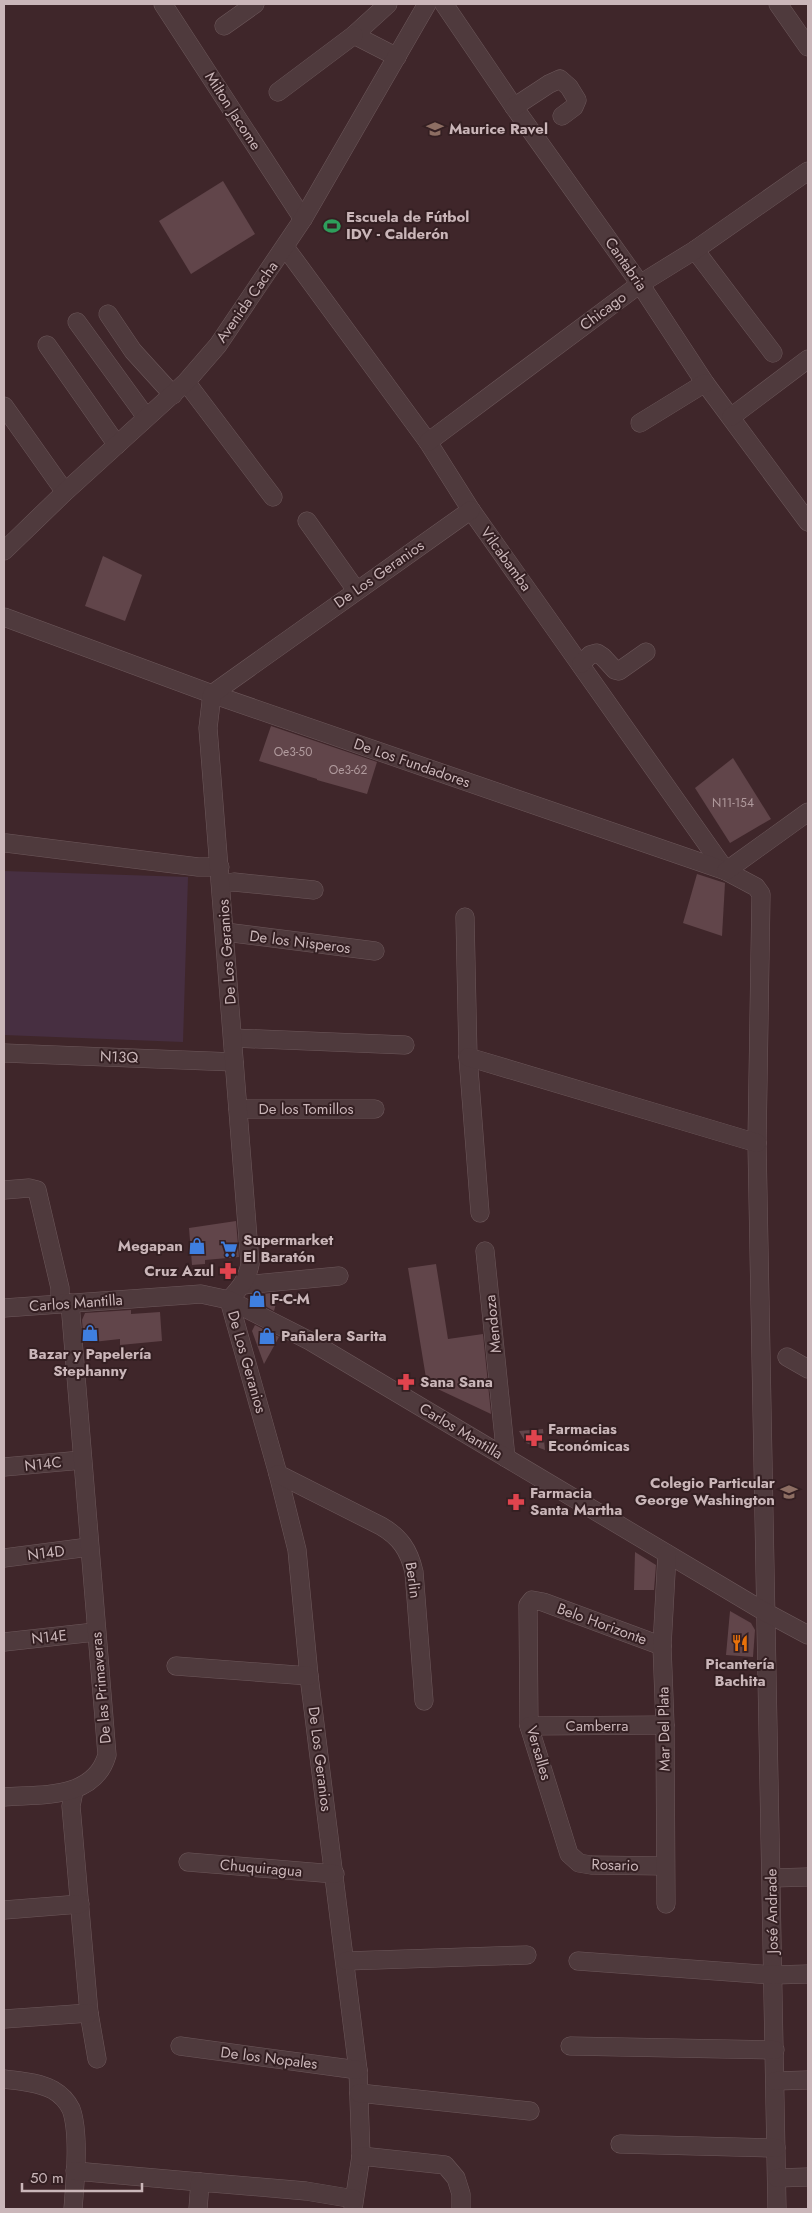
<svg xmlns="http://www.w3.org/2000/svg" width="812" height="2213" viewBox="0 0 812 2213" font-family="Jost,sans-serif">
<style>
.green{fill:#472f41}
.building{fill:#61454a}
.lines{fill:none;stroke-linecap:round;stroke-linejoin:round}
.minor-casing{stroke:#6d585b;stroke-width:19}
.minor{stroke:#4f3a3d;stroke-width:18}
.labels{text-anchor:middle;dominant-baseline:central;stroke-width:4;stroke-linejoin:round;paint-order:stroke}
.number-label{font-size:12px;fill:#b09a9d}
.street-label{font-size:15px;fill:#cab6b9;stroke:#341f22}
.poi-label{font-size:15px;font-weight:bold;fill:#cab6b9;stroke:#341f22;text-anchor:start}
</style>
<rect width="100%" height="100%" fill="#3f262a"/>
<polygon class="green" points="4,871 188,877 183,1042 4,1035"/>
<g class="building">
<polygon points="223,181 255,234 191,274 159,221"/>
<polygon points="103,556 142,575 125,621 85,606"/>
<polygon points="271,726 377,762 367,794 317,780 317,779 259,761"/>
<polygon points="733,758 771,819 730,843 695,788"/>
<polygon points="697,874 725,883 722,936 683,923"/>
<polygon points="236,1221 239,1257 205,1260 205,1264 192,1265 189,1228"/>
<polygon points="436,1264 448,1339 483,1334 491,1414 427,1384 408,1268"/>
<polygon points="279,1292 274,1311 253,1299 255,1295"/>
<polygon points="131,1310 131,1314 160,1312 162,1341 120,1345 120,1339 84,1343 82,1320 85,1313"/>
<polygon points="255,1325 279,1337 264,1364 252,1331"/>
<polygon points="543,1429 545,1450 526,1443 519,1431"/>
<polygon points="635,1552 656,1565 654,1590 634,1590"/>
<polygon points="730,1611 751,1623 755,1630 753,1657 726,1655"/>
</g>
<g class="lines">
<g class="minor-casing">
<g id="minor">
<polyline points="163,4 303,219"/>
<polyline points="388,4 354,35 397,57"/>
<polyline points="444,4 514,107 640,284 705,383 808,522"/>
<polyline points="778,4 808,47"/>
<polyline points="224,26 255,4"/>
<polyline points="278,92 354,35"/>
<polyline points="514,107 549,84 560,79 569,87 577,100 574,107 562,116"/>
<polyline points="285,247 428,442 471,510 726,871"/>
<polyline points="695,250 773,353"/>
<polyline points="108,314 133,351 173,395"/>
<polyline points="77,322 146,417"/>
<polyline points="47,345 117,445"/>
<polyline points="186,382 273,497"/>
<polyline points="4,406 65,492"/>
<polyline points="731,417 808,359"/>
<polyline points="640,423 705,383"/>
<polyline points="428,442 640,284 695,250 808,171"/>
<polyline points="307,521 356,590"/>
<polyline points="4,551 65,492 186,382 218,345 303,219 427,4"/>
<polyline points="4,617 212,694 726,871 756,887 761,894 757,1143 777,2209"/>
<polyline points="581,664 590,655 597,653 603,657 615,670 619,671 646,652"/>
<polyline points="6,843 198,867 220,867"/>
<polyline points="726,871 808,812"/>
<polyline points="222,884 234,882 314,890"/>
<polyline points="465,917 468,1057 480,1213"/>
<polyline points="225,932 375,951"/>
<polyline points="233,1038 405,1045"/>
<polyline points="4,1053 234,1062"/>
<polyline points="468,1057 757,1143"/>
<polyline points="238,1109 375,1109"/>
<polyline points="4,1190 29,1188 37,1190 60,1288 60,1303"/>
<polyline points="485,1251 506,1458"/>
<polyline points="243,1285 339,1276"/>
<path d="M229 1300C240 1288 247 1280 250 1264L208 728 212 694 471 510"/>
<polyline points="229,1300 278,1474 297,1550 309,1676 358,2070 361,2156 353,2209"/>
<polyline points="4,1308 201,1294 229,1300 310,1341 765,1612 808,1635"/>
<polyline points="787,1357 808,1369"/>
<polyline points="4,1467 82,1460"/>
<path d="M278 1474 381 1526C400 1537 409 1550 414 1572L424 1701"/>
<polyline points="4,1558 89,1547"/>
<polyline points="4,1642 95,1632"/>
<polyline points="662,1646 543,1602 532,1600 528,1605 529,1726 569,1854 579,1863 591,1865 665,1866"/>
<polyline points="176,1666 309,1676"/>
<polyline points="529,1726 665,1725"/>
<polyline points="74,1791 71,1806 89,2013 97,2059"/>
<path d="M4 1797C41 1794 94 1800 107 1755L70 1303"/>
<polyline points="188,1862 335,1874"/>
<polyline points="772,1878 808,1877"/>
<polyline points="666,1904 665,1725 662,1646 667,1554"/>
<polyline points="4,1910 80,1904"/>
<polyline points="346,1961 527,1955"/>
<polyline points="578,1961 773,1975 808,1974"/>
<polyline points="4,2019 89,2013"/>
<polyline points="180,2046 358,2070"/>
<polyline points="570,2046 775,2050"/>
<path d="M4 2079C19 2081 39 2082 53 2090 60 2094 67 2101 71 2109 80 2133 75 2183 73 2209"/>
<polyline points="775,2081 808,2080"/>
<polyline points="359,2093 530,2111"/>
<polyline points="620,2144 776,2148"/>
<polyline points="361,2156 445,2165 456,2178 461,2194 461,2209"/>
<polyline points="75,2171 200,2182"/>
<polyline points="777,2178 808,2177"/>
<polyline points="198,2209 200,2182 306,2191 354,2199"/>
</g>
</g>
<use href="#minor" class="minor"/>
</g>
<defs>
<g id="school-bare" transform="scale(1.35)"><path d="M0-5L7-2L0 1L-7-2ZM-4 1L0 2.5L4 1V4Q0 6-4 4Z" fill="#8d6e63" stroke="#341f22" stroke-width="2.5" paint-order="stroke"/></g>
<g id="stadium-bare" transform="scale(1.35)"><path d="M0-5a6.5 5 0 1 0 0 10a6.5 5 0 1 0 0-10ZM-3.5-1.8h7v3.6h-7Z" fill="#2e9e5b" stroke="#341f22" stroke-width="2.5" paint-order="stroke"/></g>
<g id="shop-bare" transform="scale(1.35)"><path d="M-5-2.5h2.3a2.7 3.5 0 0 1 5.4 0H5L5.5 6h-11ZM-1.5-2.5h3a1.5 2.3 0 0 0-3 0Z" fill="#3f7fe0" stroke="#341f22" stroke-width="2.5" paint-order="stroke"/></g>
<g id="supermarket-bare" transform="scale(1.35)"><path d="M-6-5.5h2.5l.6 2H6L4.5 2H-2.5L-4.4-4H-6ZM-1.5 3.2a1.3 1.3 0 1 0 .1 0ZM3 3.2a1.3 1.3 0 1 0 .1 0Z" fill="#3f7fe0" stroke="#341f22" stroke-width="2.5" paint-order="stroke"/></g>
<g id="pharmacy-bare" transform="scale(1.35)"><path d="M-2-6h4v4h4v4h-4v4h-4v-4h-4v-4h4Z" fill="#e0444e" stroke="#341f22" stroke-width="2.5" paint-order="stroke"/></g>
<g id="restaurant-bare" transform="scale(1.35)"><path d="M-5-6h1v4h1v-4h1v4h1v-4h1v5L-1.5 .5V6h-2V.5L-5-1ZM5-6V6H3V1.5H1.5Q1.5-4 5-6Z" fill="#e8710a" stroke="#341f22" stroke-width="2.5" paint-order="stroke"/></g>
</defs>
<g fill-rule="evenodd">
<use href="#school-bare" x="435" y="129"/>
<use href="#stadium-bare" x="332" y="226"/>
<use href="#shop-bare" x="197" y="1246"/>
<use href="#supermarket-bare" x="229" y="1249"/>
<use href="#pharmacy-bare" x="228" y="1271"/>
<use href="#shop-bare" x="257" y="1299"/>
<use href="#shop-bare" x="90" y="1333"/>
<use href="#shop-bare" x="267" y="1336"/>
<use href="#pharmacy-bare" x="406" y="1382"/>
<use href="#pharmacy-bare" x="534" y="1438"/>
<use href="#school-bare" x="789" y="1492"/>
<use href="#pharmacy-bare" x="516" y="1502"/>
<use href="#restaurant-bare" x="740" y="1643"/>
</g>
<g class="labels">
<g class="number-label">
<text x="293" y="752">Oe3-50</text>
<text x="348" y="770">Oe3-62</text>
<text x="733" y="803">N11-154</text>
</g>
<g class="street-label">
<text transform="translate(233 111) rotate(57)">Milton Jacome</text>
<text transform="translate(626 264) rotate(55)">Cantabria</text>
<text transform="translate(247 302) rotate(-55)">Avenida Cacha</text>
<text transform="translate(603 311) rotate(-37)">Chicago</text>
<text transform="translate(506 559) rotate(54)">Vilcabamba</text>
<text transform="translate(379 574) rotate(-35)">De Los Geranios</text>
<text transform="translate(412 763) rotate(19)">De Los Fundadores</text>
<text transform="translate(300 942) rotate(7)">De los Nisperos</text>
<text transform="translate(227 952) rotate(-94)">De Los Geranios</text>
<text transform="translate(119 1057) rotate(2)">N13Q</text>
<text x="306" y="1109">De los Tomillos</text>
<text transform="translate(76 1303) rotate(-4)">Carlos Mantilla</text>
<text transform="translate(493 1324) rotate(-96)">Mendoza</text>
<text transform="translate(247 1362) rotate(74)">De Los Geranios</text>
<text transform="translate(461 1431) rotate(31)">Carlos Mantilla</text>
<text transform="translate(43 1464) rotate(-6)">N14C</text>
<text transform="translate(46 1553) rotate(-7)">N14D</text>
<text transform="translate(413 1580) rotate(82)">Berlin</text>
<text transform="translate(602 1624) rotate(20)">Belo Horizonte</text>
<text transform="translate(49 1637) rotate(-6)">N14E</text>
<text transform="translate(101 1688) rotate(-95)">De las Primaveras</text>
<text x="597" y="1726">Camberra</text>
<text transform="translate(664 1729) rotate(-91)">Mar Del Plata</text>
<text transform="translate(539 1753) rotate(74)">Versalles</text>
<text transform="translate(320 1759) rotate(83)">De Los Geranios</text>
<text transform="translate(615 1865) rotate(2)">Rosario</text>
<text transform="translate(261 1868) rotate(5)">Chuquiragua</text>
<text transform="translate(772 1911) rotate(-91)">José Andrade</text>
<text transform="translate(269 2058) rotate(7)">De los Nopales</text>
</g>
<g class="poi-label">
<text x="449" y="129">Maurice Ravel</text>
<text x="346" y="217">Escuela de Fútbol<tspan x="346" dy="17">IDV - Calderón</tspan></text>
<text x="243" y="1240">Supermarket<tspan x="243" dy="17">El Baratón</tspan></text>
<text x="183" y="1246" text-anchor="end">Megapan</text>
<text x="214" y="1271" text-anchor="end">Cruz Azul</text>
<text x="271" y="1299">F-C-M</text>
<text x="281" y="1336">Pañalera Sarita</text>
<text x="90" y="1354" text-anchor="middle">Bazar y Papelería<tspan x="90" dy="17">Stephanny</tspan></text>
<text x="420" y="1382">Sana Sana</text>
<text x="548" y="1429">Farmacias<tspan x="548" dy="17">Económicas</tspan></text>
<text x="775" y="1483" text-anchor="end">Colegio Particular<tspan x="775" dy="17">George Washington</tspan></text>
<text x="530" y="1493">Farmacia<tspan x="530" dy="17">Santa Martha</tspan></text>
<text x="740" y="1664" text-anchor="middle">Picantería<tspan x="740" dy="17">Bachita</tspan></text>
</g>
</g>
<rect width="812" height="2213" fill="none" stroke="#cab6b9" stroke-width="10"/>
<path d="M22 2183v8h120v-8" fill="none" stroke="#cab6b9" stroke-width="2.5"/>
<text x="30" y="2183" font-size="15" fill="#cab6b9" stroke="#341f22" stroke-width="4" paint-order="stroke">50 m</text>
</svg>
